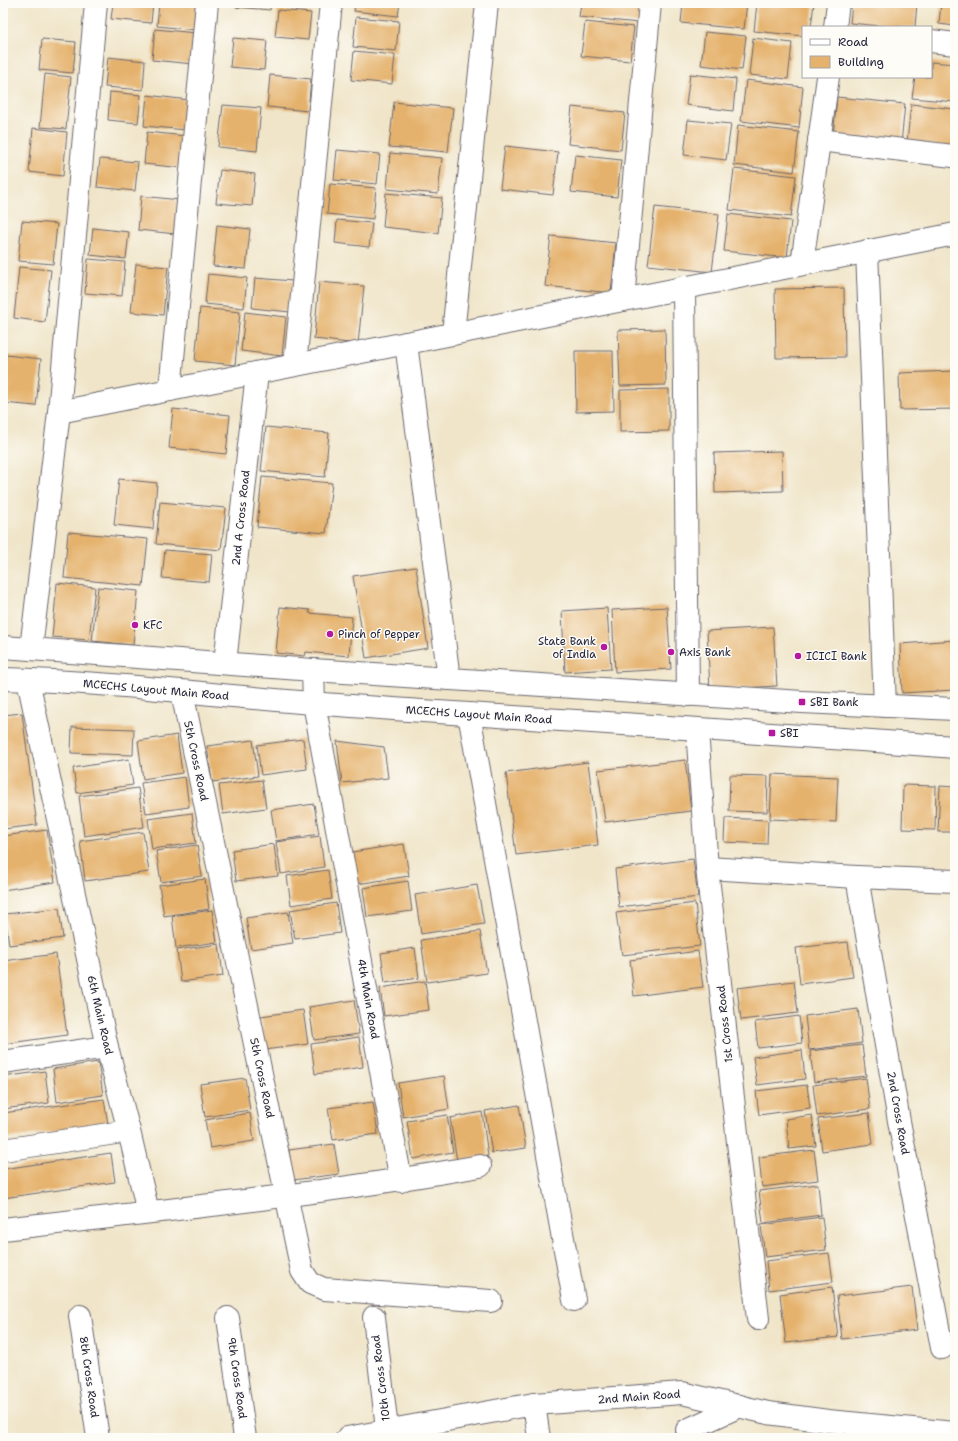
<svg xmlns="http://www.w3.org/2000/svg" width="958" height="1441" viewBox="0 0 958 1441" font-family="'Shantell Sans',sans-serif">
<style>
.building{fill:#e5b26d}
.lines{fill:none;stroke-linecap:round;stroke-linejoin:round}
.street-casing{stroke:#6a666d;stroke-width:24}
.secondary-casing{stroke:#6a666d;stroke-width:24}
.street{stroke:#fff;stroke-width:22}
.secondary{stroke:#fff;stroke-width:22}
.poi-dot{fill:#b5179e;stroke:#fdfcf7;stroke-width:1.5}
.labels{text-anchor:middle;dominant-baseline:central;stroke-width:3;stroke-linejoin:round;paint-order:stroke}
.street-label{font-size:11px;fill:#22223b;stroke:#fdfcf7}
.poi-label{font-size:11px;fill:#22223b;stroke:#fdfcf7;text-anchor:start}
</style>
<rect width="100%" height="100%" fill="#fdfcf7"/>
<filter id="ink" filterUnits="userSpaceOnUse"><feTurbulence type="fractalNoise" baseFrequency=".025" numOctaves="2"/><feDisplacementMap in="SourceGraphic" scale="8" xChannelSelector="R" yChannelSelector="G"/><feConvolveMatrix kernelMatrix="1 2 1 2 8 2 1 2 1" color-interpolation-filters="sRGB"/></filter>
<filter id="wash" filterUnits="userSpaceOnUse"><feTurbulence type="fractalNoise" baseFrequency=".012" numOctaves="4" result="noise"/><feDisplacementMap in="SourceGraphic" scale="16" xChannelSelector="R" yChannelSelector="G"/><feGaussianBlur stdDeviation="0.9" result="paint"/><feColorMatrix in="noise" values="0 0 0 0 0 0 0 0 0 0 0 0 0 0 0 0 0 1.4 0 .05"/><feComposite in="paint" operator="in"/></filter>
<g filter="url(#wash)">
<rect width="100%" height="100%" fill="#f0e5c9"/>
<g id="blocks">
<g class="building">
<polygon points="113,3 153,3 151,23 111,19"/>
<polygon points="159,3 199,3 196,30 157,26"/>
<polygon points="235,3 271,3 270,10 235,7"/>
<polygon points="355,3 400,3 398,16 354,11"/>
<polygon points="581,3 641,3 639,23 579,17"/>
<polygon points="683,3 747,3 744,29 681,23"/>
<polygon points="757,3 814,3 811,27 803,27 803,36 754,31"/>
<polygon points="852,3 917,3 915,27 891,27 850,23"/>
<polygon points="941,3 955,3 955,26 939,24"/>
<polygon points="278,10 311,13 308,40 275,37"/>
<polygon points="356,17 399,21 396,51 353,47"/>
<polygon points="585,22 634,27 630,61 581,56"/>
<polygon points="155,29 196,33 193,64 152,60"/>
<polygon points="705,32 746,36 742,70 701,65"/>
<polygon points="233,38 267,41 264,70 230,67"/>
<polygon points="753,38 792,43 788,79 749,75"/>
<polygon points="42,39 76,42 73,73 39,70"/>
<polygon points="354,51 395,55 392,84 351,80"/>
<polygon points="108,57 145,61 143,90 105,87"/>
<polygon points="931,62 955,64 955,102 912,98 915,77 931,77"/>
<polygon points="45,74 71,77 66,129 40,127"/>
<polygon points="690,74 736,79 733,111 686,105"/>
<polygon points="270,75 311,79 308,111 267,107"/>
<polygon points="746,80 803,87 799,128 741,121"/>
<polygon points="110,92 141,95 138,123 108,120"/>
<polygon points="147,95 189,100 186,130 144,126"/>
<polygon points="837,97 905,104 901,144 833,137"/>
<polygon points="394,102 453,108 448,152 389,147"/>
<polygon points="911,104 955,109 954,147 907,142"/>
<polygon points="223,105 261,108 257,151 218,147"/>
<polygon points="572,107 625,113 621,150 568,144"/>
<polygon points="688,120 731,124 726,160 684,155"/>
<polygon points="738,125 799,132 794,172 734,165"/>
<polygon points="33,128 67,132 63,176 29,172"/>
<polygon points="147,132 186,136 183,168 144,164"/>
<polygon points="505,146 558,152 553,195 500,189"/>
<polygon points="337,150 380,154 377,184 334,180"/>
<polygon points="390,153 442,158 438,194 387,189"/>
<polygon points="575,155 621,160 617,197 571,192"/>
<polygon points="100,159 138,162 135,191 97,187"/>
<polygon points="734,169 796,176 791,217 729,210"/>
<polygon points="220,170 255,174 252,206 216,203"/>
<polygon points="330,184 376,188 373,219 327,214"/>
<polygon points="386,193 442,198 438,233 383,227"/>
<polygon points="141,196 180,200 176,234 138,230"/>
<polygon points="655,207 719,214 712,272 648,265"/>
<polygon points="728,214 791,221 787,258 724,251"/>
<polygon points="337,220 372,223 369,247 335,243"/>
<polygon points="22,221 57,224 53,264 18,261"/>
<polygon points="217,225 250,229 246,269 213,266"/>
<polygon points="93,228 129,232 126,259 90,255"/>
<polygon points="551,236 616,243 611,293 545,286"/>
<polygon points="88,259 125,262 122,296 85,293"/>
<polygon points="136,264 168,267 163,315 131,312"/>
<polygon points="19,267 51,270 45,322 14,318"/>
<polygon points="208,274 247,278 244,308 205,304"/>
<polygon points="255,278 293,281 290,312 252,308"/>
<polygon points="319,282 364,286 358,344 314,339"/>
<polygon points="844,288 845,357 776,358 775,289"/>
<polygon points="200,308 240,312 235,365 195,361"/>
<polygon points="245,312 286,317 282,356 241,351"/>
<polygon points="665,329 666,385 620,386 618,330"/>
<polygon points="575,351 613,351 614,411 576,412"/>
<polygon points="6,355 41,359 36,406 3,403"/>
<polygon points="955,371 955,409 900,410 899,373"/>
<polygon points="669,389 669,431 620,432 620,390"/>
<polygon points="173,409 230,415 226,454 169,448"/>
<polygon points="266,427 329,433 325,477 261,471"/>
<polygon points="782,451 783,491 715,493 714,453"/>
<polygon points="262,477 332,483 326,533 257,527"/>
<polygon points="119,479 157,483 153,529 114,525"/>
<polygon points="160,502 226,508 221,550 156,544"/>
<polygon points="68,532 148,539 143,586 64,578"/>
<polygon points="165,550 212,554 209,582 162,578"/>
<polygon points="416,567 428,648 366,658 353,576"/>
<polygon points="57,583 95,587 89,640 52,637"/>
<polygon points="98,587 138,591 133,645 92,641"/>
<polygon points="280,607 310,610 309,613 352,617 349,656 306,652 305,656 276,653"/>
<polygon points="667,607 671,669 615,672 612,610"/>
<polygon points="607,608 611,669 565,672 562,611"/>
<polygon points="773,627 777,686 710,690 707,631"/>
<polygon points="955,640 955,690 902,693 900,644"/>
<polygon points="22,713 37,825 3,829 3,715"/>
<polygon points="72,727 134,729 133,755 71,753"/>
<polygon points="177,735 182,773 143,779 138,741"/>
<polygon points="303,739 307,769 261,775 257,745"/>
<polygon points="253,740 258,776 212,782 207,746"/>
<polygon points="337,741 384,747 388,778 342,783"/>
<polygon points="129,759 133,785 77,793 73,768"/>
<polygon points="685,760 691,811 605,822 598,770"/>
<polygon points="588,762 598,845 516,855 506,773"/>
<polygon points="772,774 838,777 836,822 770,819"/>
<polygon points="730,775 768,776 767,812 729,811"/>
<polygon points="185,777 189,807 146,813 141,783"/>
<polygon points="262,780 266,808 223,814 219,785"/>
<polygon points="903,785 936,786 935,830 902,829"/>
<polygon points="940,786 955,787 955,832 938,832"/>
<polygon points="138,788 144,827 84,836 79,796"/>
<polygon points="314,804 319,834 276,841 271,810"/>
<polygon points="192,813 196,843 152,849 148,819"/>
<polygon points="725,818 768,820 767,844 724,842"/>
<polygon points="47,830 55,882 3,890 3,836"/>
<polygon points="143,832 149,872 85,881 80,841"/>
<polygon points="320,836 324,867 281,874 276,842"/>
<polygon points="274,844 278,876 236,881 232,850"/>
<polygon points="404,844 409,876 357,884 352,852"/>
<polygon points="197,845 202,876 161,882 156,851"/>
<polygon points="693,859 698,897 619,907 615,869"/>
<polygon points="328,870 332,899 291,905 287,876"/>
<polygon points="205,879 209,909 164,916 159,885"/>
<polygon points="408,881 412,911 367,917 363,888"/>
<polygon points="477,885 484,924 421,934 415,895"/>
<polygon points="336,903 340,933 295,939 290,910"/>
<polygon points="695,903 700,946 622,955 616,913"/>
<polygon points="59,908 63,938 9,945 5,914"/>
<polygon points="212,910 217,942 176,948 172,916"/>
<polygon points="288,912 293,943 251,949 246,918"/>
<polygon points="480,931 487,973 427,982 421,940"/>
<polygon points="848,942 853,977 800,984 796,948"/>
<polygon points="219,944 223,976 181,982 177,950"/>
<polygon points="415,948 419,978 385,983 381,953"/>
<polygon points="698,951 703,987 634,996 630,960"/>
<polygon points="56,954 67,1035 3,1044 3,961"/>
<polygon points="425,981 429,1010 384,1016 380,988"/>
<polygon points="794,981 798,1013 741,1020 737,988"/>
<polygon points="354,1000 359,1034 314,1040 309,1007"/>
<polygon points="858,1009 862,1043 809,1050 805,1016"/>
<polygon points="303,1010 308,1044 265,1050 261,1016"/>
<polygon points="799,1016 802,1043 758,1048 755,1022"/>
<polygon points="359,1037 363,1067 315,1074 311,1044"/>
<polygon points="862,1045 866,1076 814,1082 810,1051"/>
<polygon points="802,1050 805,1079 757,1085 753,1057"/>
<polygon points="98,1062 103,1095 57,1102 53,1069"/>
<polygon points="45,1071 49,1103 3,1109 3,1077"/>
<polygon points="444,1076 449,1109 403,1117 398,1083"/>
<polygon points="245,1078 250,1110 205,1117 200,1084"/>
<polygon points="866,1078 870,1109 817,1116 813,1085"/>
<polygon points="807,1085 810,1108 759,1115 756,1091"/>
<polygon points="104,1099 108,1124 3,1139 3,1113"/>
<polygon points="373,1102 378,1134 333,1140 328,1108"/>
<polygon points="519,1105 526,1148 492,1153 485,1111"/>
<polygon points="482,1112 488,1156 457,1161 450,1118"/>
<polygon points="250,1113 254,1141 210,1148 205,1120"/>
<polygon points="869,1113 873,1144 822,1151 818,1119"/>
<polygon points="447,1115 453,1152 413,1159 407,1121"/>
<polygon points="812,1115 816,1146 789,1149 786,1119"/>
<polygon points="334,1144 339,1174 293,1180 289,1150"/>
<polygon points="814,1150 818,1180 762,1187 759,1157"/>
<polygon points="111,1153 115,1182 3,1198 3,1169"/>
<polygon points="818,1184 821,1215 763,1223 759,1191"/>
<polygon points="822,1217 826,1250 765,1257 761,1225"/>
<polygon points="829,1253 833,1282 769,1290 766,1261"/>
<polygon points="832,1287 838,1337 786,1343 780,1294"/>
<polygon points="912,1287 917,1330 842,1339 837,1296"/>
</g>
</g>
</g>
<g filter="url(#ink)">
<use href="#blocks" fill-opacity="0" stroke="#6a666d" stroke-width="1"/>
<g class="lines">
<g class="street-casing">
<g id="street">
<polyline points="835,27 838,3"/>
<polyline points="931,41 955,44"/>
<polyline points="819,140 953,156"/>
<polyline points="867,251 885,706"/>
<polyline points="802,264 828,77"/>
<polyline points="684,287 688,695"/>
<polyline points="623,300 650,3"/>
<polyline points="453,334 487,3"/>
<polyline points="406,343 449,679"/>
<polyline points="295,365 331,3"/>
<polyline points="170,390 207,3"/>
<polyline points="59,412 955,234"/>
<polyline points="31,649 59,412 96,3"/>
<polyline points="225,663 257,373"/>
<polyline points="313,670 314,703 401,1181"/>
<polyline points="28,680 107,1047 129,1131 148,1212"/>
<polyline points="182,692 302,1271 310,1283 324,1289 491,1301"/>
<polyline points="469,714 574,1300"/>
<polyline points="697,729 707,868 758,1319"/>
<polyline points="707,868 857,877 955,881"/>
<polyline points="857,877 899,1121 942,1348"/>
<polyline points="3,1062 107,1047"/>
<polyline points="3,1150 129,1131"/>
<path d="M3 1229C163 1211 322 1194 480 1166"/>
<polyline points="80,1316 98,1438"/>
<polyline points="374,1317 388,1438"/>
<polyline points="228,1318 245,1438"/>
<polyline points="534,1404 539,1438"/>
<polyline points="687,1430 740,1406"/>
<polyline points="347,1438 534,1404 682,1393 768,1413 828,1421 955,1433"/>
</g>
</g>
<g class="secondary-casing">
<g id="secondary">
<polyline points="3,647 313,670 802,702 955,709"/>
<path d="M3 679C115 682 226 697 338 705 543 720 749 731 955 747"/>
</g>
</g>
<use href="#street" class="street"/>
<use href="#secondary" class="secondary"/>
</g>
</g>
<g class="poi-dot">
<circle cx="135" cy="625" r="4"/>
<circle cx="330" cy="634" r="4"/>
<circle cx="604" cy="647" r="4"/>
<circle cx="671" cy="652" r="4"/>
<circle cx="798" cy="656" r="4"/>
<rect x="798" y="698" width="8" height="8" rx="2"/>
<rect x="768" y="729" width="8" height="8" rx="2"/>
</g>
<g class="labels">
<g class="street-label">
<text transform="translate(241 518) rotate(-84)">2nd A Cross Road</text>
<text transform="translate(156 690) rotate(5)">MCECHS Layout Main Road</text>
<text transform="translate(479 715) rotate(4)">MCECHS Layout Main Road</text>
<text transform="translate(196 761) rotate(78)">5th Cross Road</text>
<text transform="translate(368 999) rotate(80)">4th Main Road</text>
<text transform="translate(100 1015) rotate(77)">6th Main Road</text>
<text transform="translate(725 1024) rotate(-96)">1st Cross Road</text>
<text transform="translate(262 1078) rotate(78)">5th Cross Road</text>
<text transform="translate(898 1113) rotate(80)">2nd Cross Road</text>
<text transform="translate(89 1377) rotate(82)">8th Cross Road</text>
<text transform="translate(237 1378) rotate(82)">9th Cross Road</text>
<text transform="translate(381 1378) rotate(-97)">10th Cross Road</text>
<text transform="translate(639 1397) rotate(-4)">2nd Main Road</text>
</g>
<g class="poi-label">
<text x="143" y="625">KFC</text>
<text x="338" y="634">Pinch of Pepper</text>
<text x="596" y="641" text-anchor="end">State Bank<tspan x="596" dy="13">of India</tspan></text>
<text x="679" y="652">Axis Bank</text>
<text x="806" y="656">ICICI Bank</text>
<text x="810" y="702">SBI Bank</text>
<text x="780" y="733">SBI</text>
</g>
</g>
<rect width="958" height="1441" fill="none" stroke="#fdfcf7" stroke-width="16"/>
<rect x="802" y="26" width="130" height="52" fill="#fdfcf7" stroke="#a5a5ac"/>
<rect x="810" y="39" width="20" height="6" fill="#ffffff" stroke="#a5a5ac"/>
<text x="838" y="46" font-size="12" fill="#22223b">Road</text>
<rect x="810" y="56" width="20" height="12" fill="#e5b26d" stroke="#a5a5ac"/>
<text x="838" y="66" font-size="12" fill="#22223b">Building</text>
</svg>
